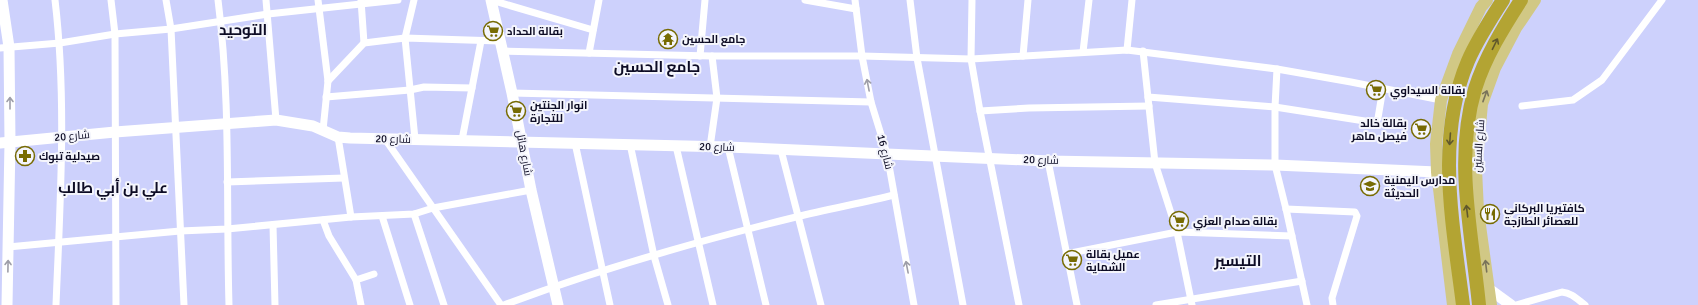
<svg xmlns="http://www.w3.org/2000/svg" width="1698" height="305" viewBox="0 0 1698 305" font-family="Signika,Cairo,sans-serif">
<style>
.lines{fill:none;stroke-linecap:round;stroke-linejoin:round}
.street{stroke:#fff;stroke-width:7}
.secondary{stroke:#fff;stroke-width:11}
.primary{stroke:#d1c885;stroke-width:12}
.highway{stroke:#b3a433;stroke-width:14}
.oneway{stroke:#60582c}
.oneway2{stroke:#9e9ea8}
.oneway3{stroke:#79735a}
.labels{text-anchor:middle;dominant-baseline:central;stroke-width:4;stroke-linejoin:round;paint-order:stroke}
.poi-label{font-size:11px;font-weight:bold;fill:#0d0c25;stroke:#f4f5fc;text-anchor:start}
.street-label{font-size:11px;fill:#0d0c25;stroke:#f4f5fc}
.district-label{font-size:15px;font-weight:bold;fill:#0d0c25;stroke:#f4f5fc}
</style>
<rect width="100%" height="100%" fill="#cdd1fc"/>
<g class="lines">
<g class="street">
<path d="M55 0C67 101 60 204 56 305"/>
<polyline points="111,0 115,34 116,305"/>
<polyline points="166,0 171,29 184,305"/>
<path d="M218 0C231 101 226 203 229 305"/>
<polyline points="266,0 276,120"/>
<polyline points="318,0 328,81 323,130"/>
<polyline points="361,0 364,43"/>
<polyline points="414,0 405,38 415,139"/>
<polyline points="491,0 593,30"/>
<polyline points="805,0 856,9"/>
<polyline points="855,0 862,56 871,102 887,154 914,305"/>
<polyline points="910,0 917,58 963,305"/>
<polyline points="972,0 971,59 980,111 1019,305"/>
<polyline points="0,48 60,43 115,34 171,29 268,14 398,0"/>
<polyline points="1127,50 1132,0"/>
<polyline points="502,51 712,56 862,56 971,59 1127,50 1277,69 1351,82 1441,100"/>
<polyline points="1143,51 1155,163 1177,232 1192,305"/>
<polyline points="1083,52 1089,0"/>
<polyline points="589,53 599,0"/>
<polyline points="700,56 705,0"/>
<polyline points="1023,56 1028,0"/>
<polyline points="1277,69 1275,107 1275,165 1286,209 1307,305"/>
<polyline points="328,81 364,43 405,38 499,41"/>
<polyline points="512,93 871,102"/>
<polyline points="326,97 410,90 424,87 472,88"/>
<polyline points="1148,97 1275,107 1371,122 1376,121 1378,118 1383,88"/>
<polyline points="1522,106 1573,100 1602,80 1662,0"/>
<polyline points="980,111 1029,108 1149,106"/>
<polyline points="338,137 351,217"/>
<polyline points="385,139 501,305"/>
<polyline points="462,140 481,41"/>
<polyline points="575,143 610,305"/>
<polyline points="630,144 654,256 668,305"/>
<polyline points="676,146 713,305"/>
<polyline points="710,147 717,98 712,56"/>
<polyline points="728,147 766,305"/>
<polyline points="781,150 821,305"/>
<polyline points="1048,161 1077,305"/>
<polyline points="227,182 344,178"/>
<polyline points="1286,209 1355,212 1357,216 1332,298 1333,305"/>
<polyline points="414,214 444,305"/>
<polyline points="382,216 410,305"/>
<polyline points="323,220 329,236 356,280 374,274"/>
<polyline points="273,225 275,305"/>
<polyline points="8,247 115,237 180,231 227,229 351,217 414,214 433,208 531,190"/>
<polyline points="1066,254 1177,232 1292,236"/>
<polyline points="356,280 361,305"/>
<path d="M504 305C599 269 698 241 796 217 829 209 861 203 894 195"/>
<polyline points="1156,305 1302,281"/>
<path d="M1516 305 1562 292C1572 293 1577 299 1585 305"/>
</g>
<g class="secondary">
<polyline points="2,0 9,47 10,142 7,305"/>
<polyline points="491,0 512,93 531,190 558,305"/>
<polyline points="0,143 115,132 276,120 313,126 338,137 350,138 728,147 1048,161 1275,165 1437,172"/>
<polyline points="1489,289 1511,305"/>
</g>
<g class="primary">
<polyline points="1453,305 1437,172 1436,144 1441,100 1458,54 1481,7 1487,0"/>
<polyline points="1491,305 1478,211 1476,169 1482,104 1495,68 1516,28 1535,0"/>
</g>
<g class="highway">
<path d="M1463 305C1453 225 1435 138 1468 61 1477 40 1490 20 1503 0"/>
<path d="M1479 305C1472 233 1454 160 1475 89 1485 57 1503 28 1521 0"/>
</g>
</g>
<defs><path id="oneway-shaft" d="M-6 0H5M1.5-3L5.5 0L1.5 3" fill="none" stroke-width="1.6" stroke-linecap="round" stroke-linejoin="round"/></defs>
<g class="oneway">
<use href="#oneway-shaft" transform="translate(1495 44) rotate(-64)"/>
<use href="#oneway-shaft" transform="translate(1450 139) rotate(94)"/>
<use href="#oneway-shaft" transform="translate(1467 211) rotate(-97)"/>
</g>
<g class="oneway2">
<use href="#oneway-shaft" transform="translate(868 85) rotate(-101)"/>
<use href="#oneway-shaft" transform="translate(10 103) rotate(-90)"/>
<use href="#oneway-shaft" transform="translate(8 266) rotate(-89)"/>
<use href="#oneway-shaft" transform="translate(907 267) rotate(-101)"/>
</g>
<g class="oneway3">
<use href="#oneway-shaft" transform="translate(1485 96) rotate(-70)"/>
<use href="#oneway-shaft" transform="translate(1486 266) rotate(-97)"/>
</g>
<defs>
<g id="supermarket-ring" transform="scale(1)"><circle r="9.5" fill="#f4f5fc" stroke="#776b03" stroke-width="1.5"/><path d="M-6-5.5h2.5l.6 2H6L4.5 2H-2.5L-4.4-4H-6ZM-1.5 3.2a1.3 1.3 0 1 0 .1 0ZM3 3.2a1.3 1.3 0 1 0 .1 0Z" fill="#776b03"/></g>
<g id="temple-ring" transform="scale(1)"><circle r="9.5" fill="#f4f5fc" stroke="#776b03" stroke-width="1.5"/><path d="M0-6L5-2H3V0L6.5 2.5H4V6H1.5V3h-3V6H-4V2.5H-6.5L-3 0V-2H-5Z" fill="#776b03"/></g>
<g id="pharmacy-ring" transform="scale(1)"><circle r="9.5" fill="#f4f5fc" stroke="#776b03" stroke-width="1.5"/><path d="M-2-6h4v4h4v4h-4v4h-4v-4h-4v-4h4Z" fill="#776b03"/></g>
<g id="school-ring" transform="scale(1)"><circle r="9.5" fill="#f4f5fc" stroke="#776b03" stroke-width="1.5"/><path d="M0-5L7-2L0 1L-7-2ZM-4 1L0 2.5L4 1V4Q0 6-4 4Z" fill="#776b03"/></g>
<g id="restaurant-ring" transform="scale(1)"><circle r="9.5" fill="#f4f5fc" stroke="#776b03" stroke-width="1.5"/><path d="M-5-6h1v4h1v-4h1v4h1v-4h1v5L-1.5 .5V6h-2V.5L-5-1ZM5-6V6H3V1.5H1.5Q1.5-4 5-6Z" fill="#776b03"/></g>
</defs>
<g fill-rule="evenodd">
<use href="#supermarket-ring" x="493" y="31"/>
<use href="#temple-ring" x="668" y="39"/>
<use href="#supermarket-ring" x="1376" y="90"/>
<use href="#supermarket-ring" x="516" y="111"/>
<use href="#supermarket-ring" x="1421" y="129"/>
<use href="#pharmacy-ring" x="25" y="156"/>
<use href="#school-ring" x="1370" y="186"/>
<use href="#restaurant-ring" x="1490" y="214"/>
<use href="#supermarket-ring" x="1179" y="221"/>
<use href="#supermarket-ring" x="1072" y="260"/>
</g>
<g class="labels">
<g class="poi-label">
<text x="507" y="31">بقالة الحداد</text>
<text x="682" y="39">جامع الحسين</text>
<text x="1390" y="90">بقالة السيداوي</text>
<text x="530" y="105">انوار الجنتين<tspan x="530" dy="13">للتجارة</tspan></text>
<text x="1407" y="123" text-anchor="end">بقالة خالد<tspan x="1407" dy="13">فيصل ماهر</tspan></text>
<text x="39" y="156">صيدلية تبوك</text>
<text x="1384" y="180">مدارس اليمنية<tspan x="1384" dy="13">الحديثة</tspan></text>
<text x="1504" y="208">كافتيريا البركاني<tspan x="1504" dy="13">للعصائر الطازجة</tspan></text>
<text x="1193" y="221">بقالة صدام العزي</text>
<text x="1086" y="254">عميل بقالة<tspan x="1086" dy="13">الشماية</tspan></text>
</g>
<g class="street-label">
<text transform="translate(72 136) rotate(-5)">شارع 20</text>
<text transform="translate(393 139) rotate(1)">شارع 20</text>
<text transform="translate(1479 146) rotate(-86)">شارع الستين</text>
<text transform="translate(717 147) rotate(2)">شارع 20</text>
<text transform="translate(885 152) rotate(76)">شارع 16</text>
<text transform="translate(524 153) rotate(79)">شارع هائل</text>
<text transform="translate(1041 160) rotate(2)">شارع 20</text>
</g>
<g class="district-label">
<text x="243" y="30">التوحيد</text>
<text x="657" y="67">جامع الحسين</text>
<text x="113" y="188">علي بن أبي طالب</text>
<text x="1238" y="261">التيسير</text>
</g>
</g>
</svg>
